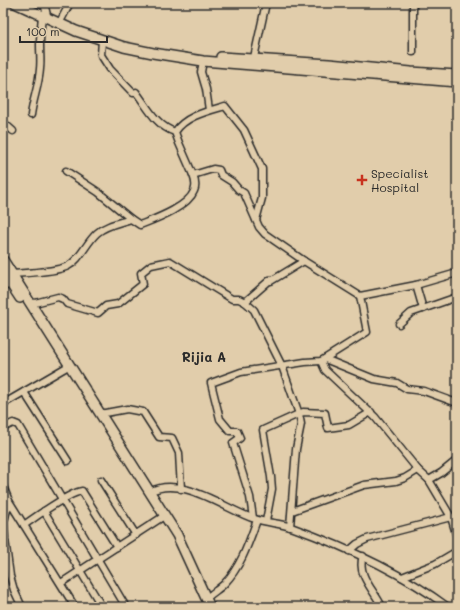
<svg xmlns="http://www.w3.org/2000/svg" width="460" height="610" viewBox="0 0 460 610" font-family="Mali,sans-serif">
<style>
.lines{fill:none;stroke-linecap:round;stroke-linejoin:round}
.street-casing{stroke:#2b2b2b;stroke-width:9}
.secondary-casing{stroke:#2b2b2b;stroke-width:12}
.street{stroke:#e1cdab;stroke-width:6}
.secondary{stroke:#e1cdab;stroke-width:9}
.poi-dot{fill:#c8321e;stroke:#e1cdab;stroke-width:1.5}
.labels{text-anchor:middle;dominant-baseline:central;stroke-width:3;stroke-linejoin:round;paint-order:stroke}
.poi-label{font-size:12px;fill:#2b2b2b;stroke:#e1cdab;text-anchor:start}
.neighbourhood-label{font-size:13px;font-weight:bold;fill:#2b2b2b;stroke:#e1cdab}
</style>
<rect width="100%" height="100%" fill="#e1cdab"/>
<filter id="ink" filterUnits="userSpaceOnUse"><feTurbulence type="fractalNoise" baseFrequency=".025" numOctaves="2"/><feDisplacementMap in="SourceGraphic" scale="8" xChannelSelector="R" yChannelSelector="G"/><feConvolveMatrix kernelMatrix="1 2 1 2 8 2 1 2 1" color-interpolation-filters="sRGB"/></filter>
<g filter="url(#ink)">
<g class="lines">
<g class="street-casing">
<g id="street">
<polyline points="44,3 47,15"/>
<polyline points="61,20 70,3"/>
<path d="M102 40 101 55 110 69 133 93 136 92C147 106 156 126 175 132"/>
<polyline points="413,52 413,3"/>
<polyline points="203,61 201,72 206,89 209,110"/>
<polyline points="253,62 266,3"/>
<path d="M31 115C33 99 39 85 40 69 41 61 40 53 40 45 40 35 41 26 42 16"/>
<polyline points="3,122 13,131"/>
<path d="M66 171 98 192 131 219 140 225C155 219 188 207 194 191 196 187 195 180 193 175L179 143 175 132C185 116 208 111 225 106L244 130 262 169V198L256 220"/>
<polyline points="193,175 213,169 219,170 221,175 232,182 239,190 244,193 259,227 265,234 304,261 360,296 416,285 457,273"/>
<path d="M12 274C25 273 57 272 68 266 80 260 86 243 97 233 106 225 119 223 131 219"/>
<polyline points="416,285 423,309"/>
<polyline points="3,287 11,284"/>
<polyline points="245,302 270,280 271,281 304,261"/>
<polyline points="31,304 58,297 63,299 67,304 98,313 106,306 118,304 143,284 141,273 151,265 170,261 232,299 239,299 245,302 254,310 282,366 299,414 301,424 296,449 290,527"/>
<polyline points="399,324 411,313 457,297"/>
<polyline points="325,359 374,379 397,383 407,389 424,391 457,403"/>
<polyline points="321,361 325,370 375,417 418,470 429,480 451,517 457,537"/>
<polyline points="24,392 68,461"/>
<polyline points="3,404 65,368"/>
<polyline points="100,414 127,409 143,412 159,437 172,438 179,453 181,489"/>
<polyline points="3,428 13,423 18,425 126,607"/>
<polyline points="101,480 136,535"/>
<polyline points="429,480 441,473 457,460"/>
<polyline points="3,486 9,501 75,607"/>
<path d="M150 492C181 474 226 510 255 519 267 523 279 523 291 527 346 547 401 572 448 607"/>
<polyline points="9,501 4,522 5,539 10,576 14,590 22,607"/>
<polyline points="44,511 102,607"/>
<polyline points="292,511 364,485 396,481 405,478 418,470"/>
<polyline points="253,518 250,497 233,443 240,438 237,431 230,431 220,419 211,383 241,372 305,362 321,361 367,332 360,296"/>
<polyline points="266,521 272,489 271,477 263,430 303,412 325,413 328,428 349,425 371,412"/>
<path d="M24 525C37 516 68 493 82 491L117 547"/>
<polyline points="349,551 357,544 367,539 451,517"/>
<path d="M363 556C356 575 375 591 382 607"/>
<polyline points="402,577 435,564 457,551"/>
<polyline points="61,583 161,518"/>
<path d="M207 598C212 593 219 589 224 584 241 567 249 542 257 520"/>
</g>
</g>
<g class="secondary-casing">
<g id="secondary">
<polyline points="15,3 76,31 124,47 153,53 203,61 457,82"/>
<polyline points="221,57 329,64 411,72 457,75"/>
<polyline points="3,260 177,535 210,607"/>
<polyline points="3,272 20,298"/>
</g>
</g>
<use href="#street" class="street"/>
<use href="#secondary" class="secondary"/>
</g>
</g>
<path class="poi-dot" d="M360 174h4v4h4v4h-4v4h-4v-4h-4v-4h4z"/>
<g class="labels">
<g class="poi-label">
<text x="371" y="173">Specialist<tspan x="371" dy="14">Hospital</tspan></text>
</g>
<g class="neighbourhood-label">
<text x="204" y="356">Rijia A</text>
</g>
</g>
<rect width="460" height="610" fill="none" stroke="#e1cdab" stroke-width="16"/>
<rect x="8" y="8" width="444" height="594" fill="none" stroke="#2b2b2b" stroke-width="1.5" filter="url(#ink)"/>
<path d="M20 36v6h87v-6" fill="none" stroke="#2b2b2b" stroke-width="2"/>
<text x="26" y="36" font-size="12" fill="#2b2b2b" stroke="#e1cdab" stroke-width="3" paint-order="stroke">100 m</text>
</svg>
